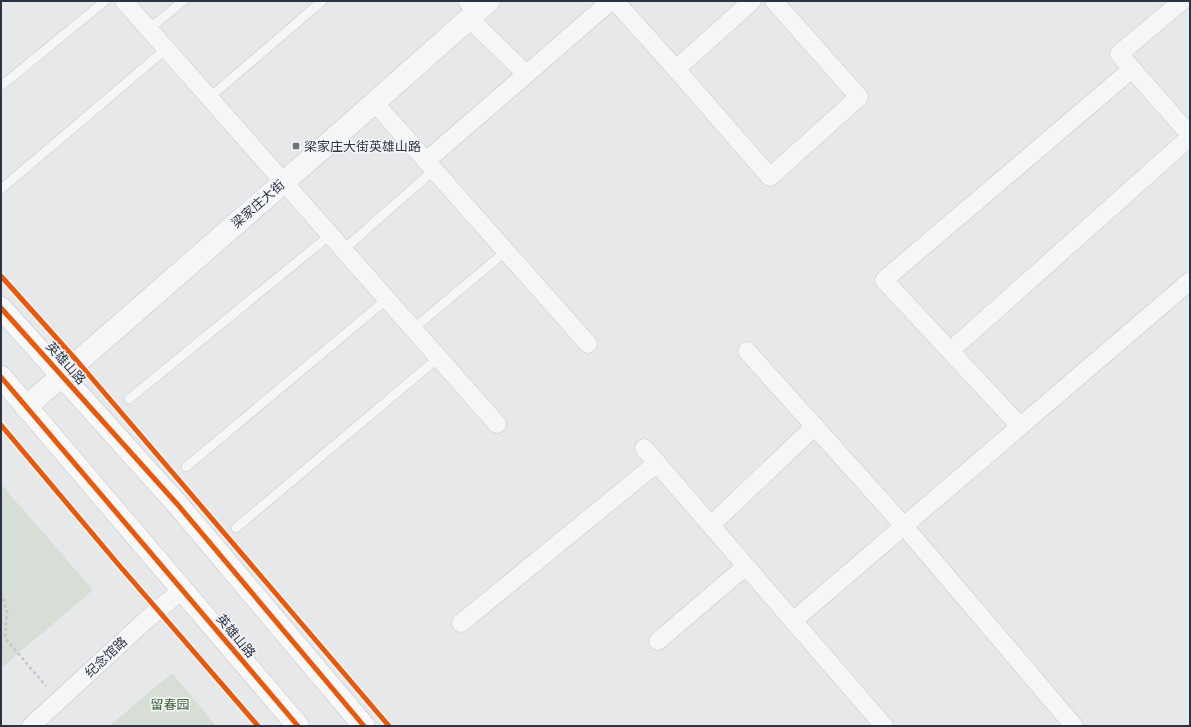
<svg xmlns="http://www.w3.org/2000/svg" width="1191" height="727" viewBox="0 0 1191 727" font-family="'PT Sans','Noto Sans SC',sans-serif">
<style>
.green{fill:#d6ded6}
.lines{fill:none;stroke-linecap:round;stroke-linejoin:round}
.service-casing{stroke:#c4c6c8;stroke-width:10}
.minor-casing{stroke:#c4c6c8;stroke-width:19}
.tertiary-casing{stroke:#c4c6c8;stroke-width:23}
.primary-casing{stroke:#c2c5c8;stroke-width:23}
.path{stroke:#c5c6ca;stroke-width:2.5;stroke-dasharray:3 3;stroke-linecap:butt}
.service{stroke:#f5f6f7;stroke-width:9}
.minor{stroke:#f5f6f7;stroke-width:18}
.tertiary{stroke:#f5f6f7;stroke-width:22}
.primary{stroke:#f8f8f8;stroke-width:22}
.cycleway-casing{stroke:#f4f6f9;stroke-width:8}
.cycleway{stroke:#e8590c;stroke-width:5}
.poi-dot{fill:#6c737f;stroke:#f4f6f9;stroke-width:1.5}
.labels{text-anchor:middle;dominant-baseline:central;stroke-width:3;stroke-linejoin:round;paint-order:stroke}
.poi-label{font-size:13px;fill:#2b3445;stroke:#f4f6f9;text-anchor:start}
.street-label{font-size:13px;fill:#2b3445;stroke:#f4f6f9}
.park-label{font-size:13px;fill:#3f6138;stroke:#f4f6f9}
</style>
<rect width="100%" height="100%" fill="#e6e8ea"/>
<g class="green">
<polygon points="1,484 93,590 1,668"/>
<polygon points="172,673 216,726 109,726"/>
</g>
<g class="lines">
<g class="service-casing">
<g id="service">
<polyline points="149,29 183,1"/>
<polyline points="1,86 105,1"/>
<polyline points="209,98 322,1"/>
<polyline points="1,189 166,49"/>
<polyline points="343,250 434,170"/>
<polyline points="413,329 506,251"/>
<polyline points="129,399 330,235"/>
<polyline points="186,467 387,299"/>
<polyline points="236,528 438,358"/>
</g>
</g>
<g class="minor-casing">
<g id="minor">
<polyline points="124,1 497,424"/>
<polyline points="467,1 477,12"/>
<polyline points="615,1 676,69"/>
<polyline points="752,1 676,69 770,177 859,97 774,1"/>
<polyline points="1182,1 1119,54 1190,135"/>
<polyline points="469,18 526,74"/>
<polyline points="374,102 588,344"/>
<polyline points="426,161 611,1"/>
<polyline points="747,351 904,526 1074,726"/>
<polyline points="950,351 1190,137"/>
<polyline points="1020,426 884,280 1132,69"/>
<polyline points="644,448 884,726"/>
<polyline points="711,525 815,426"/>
<polyline points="793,621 1190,281"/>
<polyline points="461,623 657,463"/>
<polyline points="658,641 746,566"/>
<polyline points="31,726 146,620 182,590"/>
</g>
</g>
<g class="tertiary-casing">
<polyline id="tertiary" points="26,407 331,141 489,1"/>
</g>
<g class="primary-casing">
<g id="primary">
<polyline points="1,308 178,505 364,726"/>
<polyline points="1,377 298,726"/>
</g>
</g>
<polyline class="path" points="1,593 7,611 5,638 46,686"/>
<use href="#service" class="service"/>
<use href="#minor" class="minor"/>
<use href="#tertiary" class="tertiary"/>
<use href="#primary" class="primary"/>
<g class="cycleway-casing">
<g id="cycleway">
<polyline points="1,276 78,362 389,726"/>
<polyline points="1,308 178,505 364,726"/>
<polyline points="1,377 298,726"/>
<polyline points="1,425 118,564 258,726"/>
</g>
</g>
<use href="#cycleway" class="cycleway"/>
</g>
<rect class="poi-dot" x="292" y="142" width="8" height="8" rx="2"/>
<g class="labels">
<g class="poi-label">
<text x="304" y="146">梁家庄大街英雄山路</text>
</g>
<g class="street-label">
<text transform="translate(258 204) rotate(-41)">梁家庄大街</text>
<text transform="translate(66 363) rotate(48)">英雄山路</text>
<text transform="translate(236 636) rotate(50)">英雄山路</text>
<text transform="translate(106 657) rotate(-43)">纪念馆路</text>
</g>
<g class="park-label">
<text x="170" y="704">留春园</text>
</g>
</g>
<rect width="1191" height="727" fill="none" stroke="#2b3445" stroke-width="4"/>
</svg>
